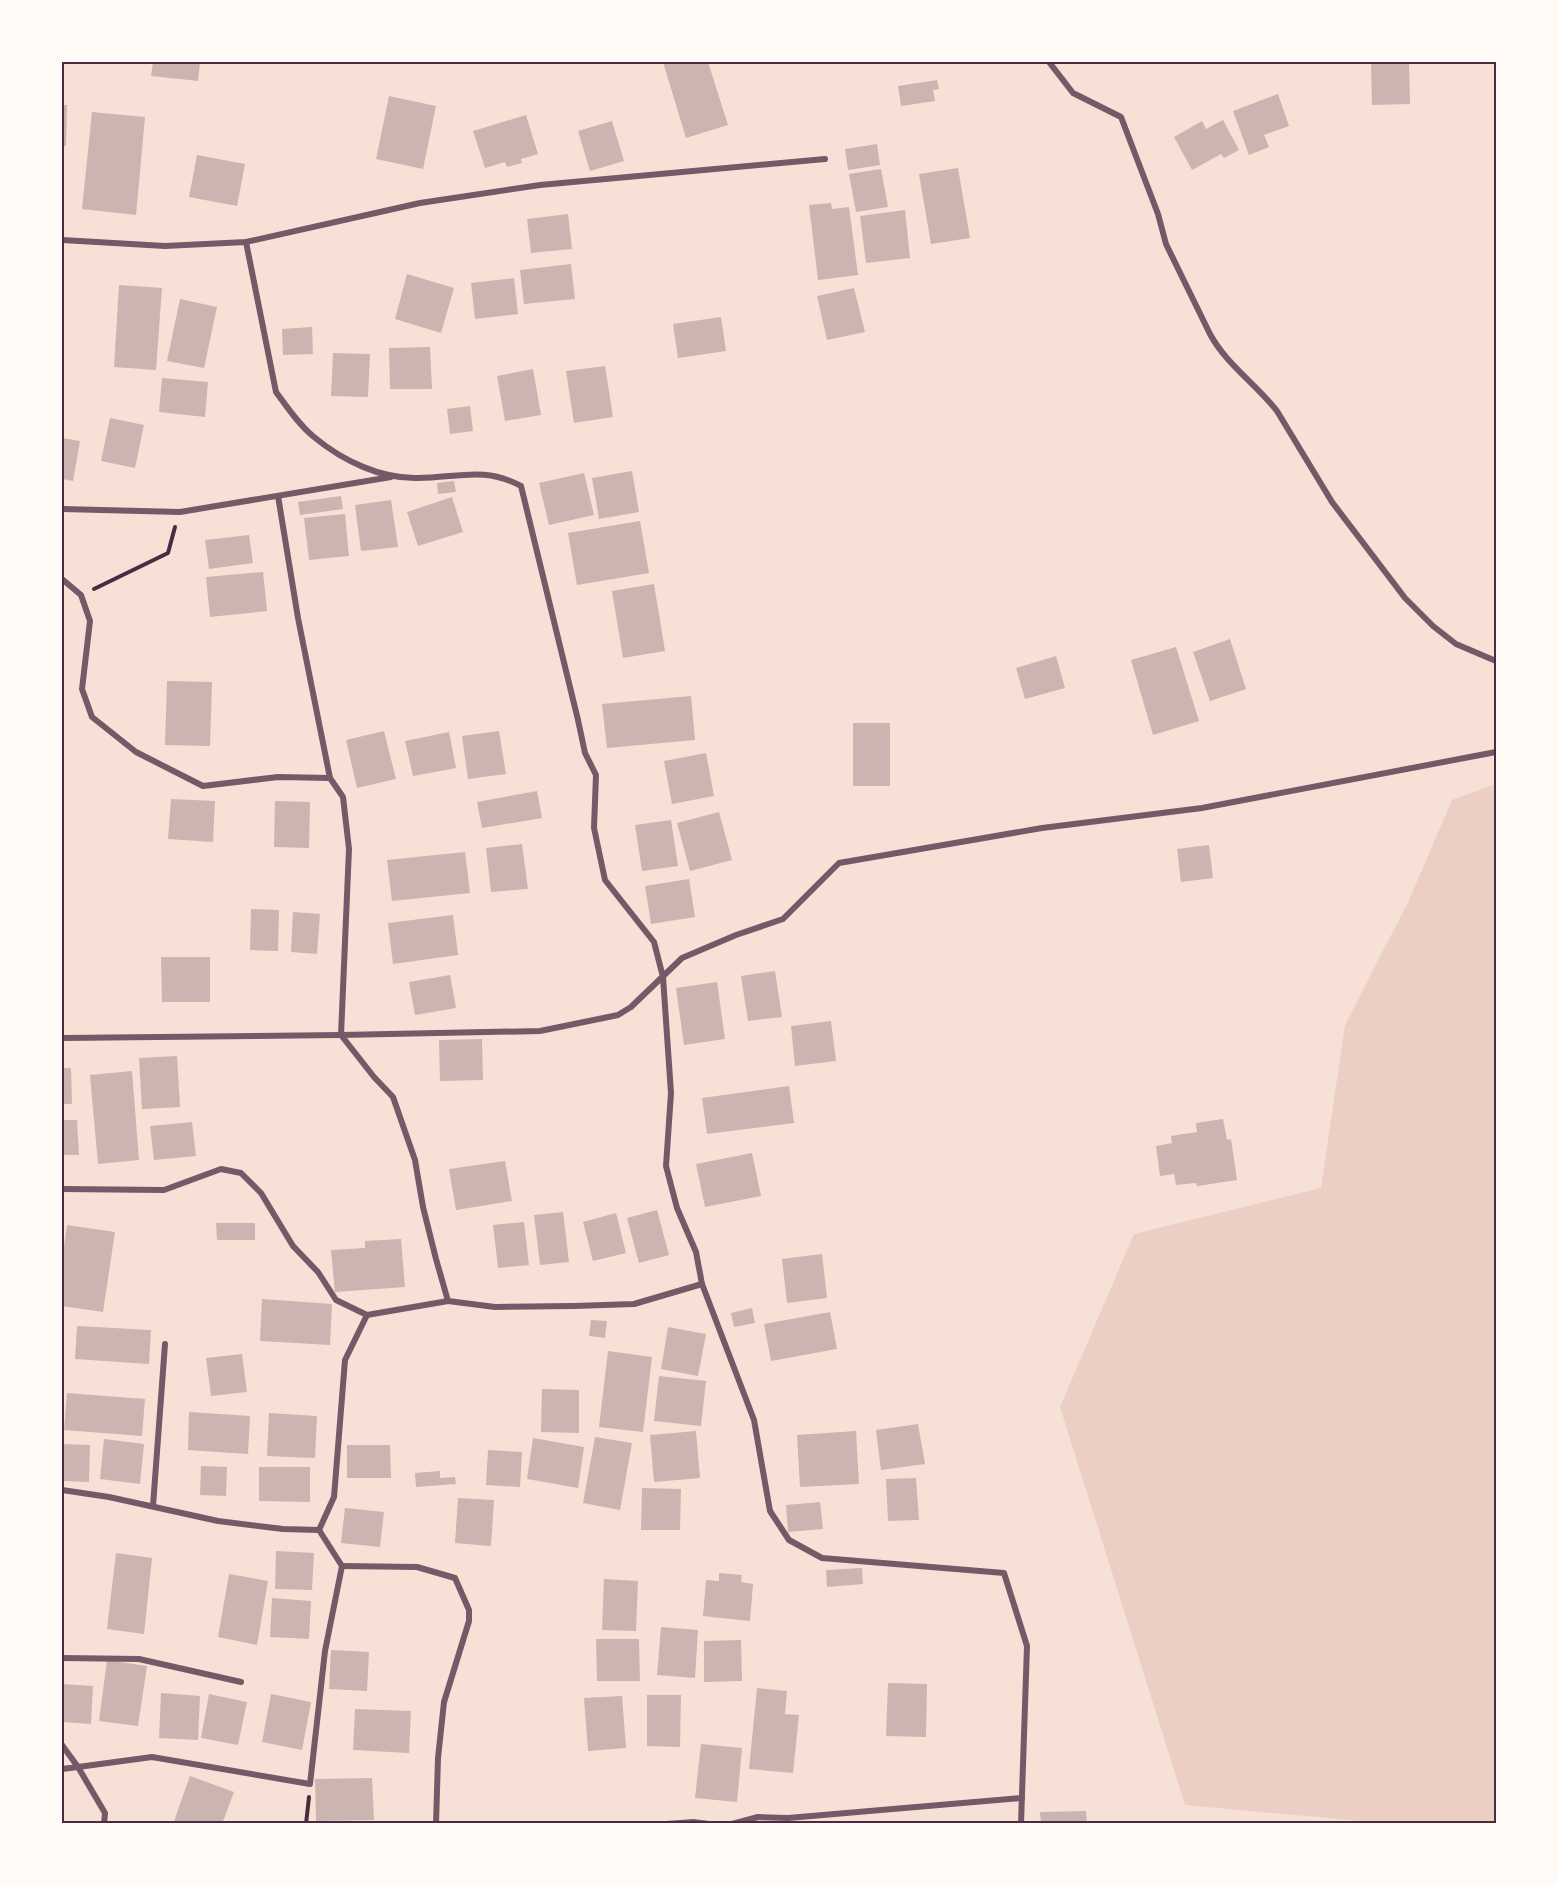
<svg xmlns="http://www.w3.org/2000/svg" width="1558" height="1885" viewBox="0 0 1558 1885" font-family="Lato,sans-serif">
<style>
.green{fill:#ebcfc5}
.building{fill:#ccb4b1}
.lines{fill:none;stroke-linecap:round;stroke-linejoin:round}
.path{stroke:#4a2c40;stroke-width:4}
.minor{stroke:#755966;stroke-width:6}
.neatline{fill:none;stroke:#4a2c40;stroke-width:2}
</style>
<rect width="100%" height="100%" fill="#f7e1d7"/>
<polygon class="green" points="1496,784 1496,1823 1383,1823 1185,1805 1060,1407 1134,1234 1321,1188 1345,1025 1408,902 1452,800"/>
<g class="building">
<polygon points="153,62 200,62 198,81 151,76"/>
<polygon points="663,62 708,62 728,125 686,138"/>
<polygon points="1371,62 1409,62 1410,104 1372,105"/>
<polygon points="937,80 939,89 933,90 935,101 901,106 898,86"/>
<polygon points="1278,94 1289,126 1264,135 1269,147 1249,155 1233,111"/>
<polygon points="389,96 436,106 423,169 376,159"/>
<polygon points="62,105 67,105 66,146 62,146"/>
<polygon points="92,112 145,117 136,215 82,209"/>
<polygon points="526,115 538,154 521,159 522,163 507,167 505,162 485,168 473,131"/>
<polygon points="1223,120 1239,150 1224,158 1221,154 1192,170 1174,137 1202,121 1206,129"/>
<polygon points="612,121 624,161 590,171 578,131"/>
<polygon points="877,144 880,165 848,170 845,149"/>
<polygon points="197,155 245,164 237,206 189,197"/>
<polygon points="958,168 970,238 931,244 919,174"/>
<polygon points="881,169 888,207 856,212 849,174"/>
<polygon points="831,203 832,209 849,207 858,275 818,280 809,205"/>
<polygon points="905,210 910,258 866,263 860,216"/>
<polygon points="568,214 572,249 531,253 527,219"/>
<polygon points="571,264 575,299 524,304 520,270"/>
<polygon points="407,274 454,288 441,333 395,319"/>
<polygon points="514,278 518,314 475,319 471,283"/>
<polygon points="119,285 162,288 156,370 114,367"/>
<polygon points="854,288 865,332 827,340 817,296"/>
<polygon points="180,299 217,307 204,368 167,361"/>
<polygon points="721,317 726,351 678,358 673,324"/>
<polygon points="312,327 313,354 283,355 282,329"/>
<polygon points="430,347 432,389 390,389 389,348"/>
<polygon points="333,353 370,354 368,397 331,396"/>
<polygon points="605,366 613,417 574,423 566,371"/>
<polygon points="533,369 541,415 505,421 497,376"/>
<polygon points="162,378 208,382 205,417 159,412"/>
<polygon points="470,406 473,431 450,434 447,409"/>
<polygon points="110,418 144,425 135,468 101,461"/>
<polygon points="62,438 80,441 73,481 62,479"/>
<polygon points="632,471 639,512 599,519 592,478"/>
<polygon points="584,473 594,515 549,525 539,483"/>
<polygon points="454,481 456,492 438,494 437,483"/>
<polygon points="341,496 343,509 300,515 298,502"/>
<polygon points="452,497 463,532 418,546 407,512"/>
<polygon points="391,500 398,547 361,551 355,505"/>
<polygon points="345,514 349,556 309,560 304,518"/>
<polygon points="640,521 649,573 577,585 568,533"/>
<polygon points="249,535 253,563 209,569 205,540"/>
<polygon points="263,572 267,611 210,617 206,577"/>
<polygon points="654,584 665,651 623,658 612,591"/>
<polygon points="1230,639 1246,689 1210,701 1193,652"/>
<polygon points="1176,647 1199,721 1153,735 1131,660"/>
<polygon points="1056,656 1065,688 1025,699 1016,668"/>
<polygon points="167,681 212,682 210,746 165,745"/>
<polygon points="691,696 695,740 607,748 602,704"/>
<rect x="853" y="723" width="37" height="63"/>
<polygon points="384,731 396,779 357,788 346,740"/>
<polygon points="499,731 506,774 468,779 462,736"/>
<polygon points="449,732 456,768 413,776 405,741"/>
<polygon points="706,753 714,796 672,804 664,761"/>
<polygon points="537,791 542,818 482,828 477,802"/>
<polygon points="171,799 215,801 213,842 168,839"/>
<polygon points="275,801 310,802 309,848 274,847"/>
<polygon points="719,812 732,860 690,871 677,823"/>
<polygon points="671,820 678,866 642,871 635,825"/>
<polygon points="522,844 528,889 491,892 486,848"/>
<polygon points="1209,845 1213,878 1181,882 1177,849"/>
<polygon points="465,852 470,893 392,901 387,860"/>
<polygon points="689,879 695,917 651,924 645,886"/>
<polygon points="251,909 279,910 278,951 250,950"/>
<polygon points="293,912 320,914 317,954 291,952"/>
<polygon points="453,915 458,955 393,964 388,923"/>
<polygon points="161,957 210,957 210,1002 162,1002"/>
<polygon points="775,971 782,1017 748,1021 741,976"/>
<polygon points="450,975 456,1008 415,1015 409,982"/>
<polygon points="717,982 725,1039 684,1045 676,988"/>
<polygon points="831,1021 836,1061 795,1066 791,1026"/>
<polygon points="482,1039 483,1080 440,1081 439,1040"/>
<polygon points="177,1056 180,1107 142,1109 139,1058"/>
<polygon points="62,1068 71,1068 72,1104 62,1104"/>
<polygon points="132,1071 139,1160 98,1164 90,1075"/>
<polygon points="789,1086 794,1123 707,1134 702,1098"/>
<polygon points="1223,1119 1227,1140 1231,1139 1237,1180 1197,1186 1196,1183 1176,1185 1174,1174 1160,1176 1156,1146 1172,1143 1171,1136 1197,1132 1196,1123"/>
<polygon points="62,1120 77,1120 79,1155 62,1155"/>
<polygon points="192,1122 196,1156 154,1160 150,1126"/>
<polygon points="752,1153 761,1196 705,1207 696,1164"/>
<polygon points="505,1161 512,1201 456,1210 449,1169"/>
<polygon points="657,1210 669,1255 639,1263 627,1218"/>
<polygon points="563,1212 569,1262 540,1265 534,1215"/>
<polygon points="616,1213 626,1253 593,1261 583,1222"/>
<polygon points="524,1222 529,1265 498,1268 493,1225"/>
<polygon points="216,1223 255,1223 255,1240 217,1240"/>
<polygon points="67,1225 115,1232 103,1312 62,1306 62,1261"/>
<polygon points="401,1239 405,1287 335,1292 331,1250 365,1248 365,1241"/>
<polygon points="822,1254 827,1298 787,1303 782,1259"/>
<polygon points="262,1299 332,1304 330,1345 260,1341"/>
<polygon points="752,1308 755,1323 734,1327 731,1313"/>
<polygon points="830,1312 837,1349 771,1361 764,1324"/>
<polygon points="591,1320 607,1321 605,1338 589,1336"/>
<polygon points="77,1326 151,1330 149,1364 75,1359"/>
<polygon points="668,1327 706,1334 698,1376 661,1369"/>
<polygon points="608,1351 652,1357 643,1432 599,1427"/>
<polygon points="242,1354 247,1392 211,1396 206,1358"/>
<polygon points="659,1376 706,1381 701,1426 654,1421"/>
<polygon points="542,1389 579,1390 579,1433 541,1432"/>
<polygon points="67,1393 145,1399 142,1436 64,1430"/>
<polygon points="189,1412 250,1416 248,1454 188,1450"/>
<polygon points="269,1413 317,1416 315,1458 267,1456"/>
<polygon points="918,1424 925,1464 881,1470 876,1430"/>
<polygon points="696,1431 700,1478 654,1482 650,1435"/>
<polygon points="856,1431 859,1484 800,1487 797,1435"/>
<polygon points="595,1437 632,1443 620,1510 583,1503"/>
<polygon points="533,1438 584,1447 578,1488 527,1479"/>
<polygon points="104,1439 144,1444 140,1484 100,1479"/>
<polygon points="62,1444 90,1445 89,1482 62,1481"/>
<polygon points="347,1445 390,1445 391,1478 347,1478"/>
<polygon points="488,1450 522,1452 520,1487 486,1485"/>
<polygon points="201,1466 227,1467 226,1496 200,1495"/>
<polygon points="259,1467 310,1467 310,1502 259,1501"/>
<polygon points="440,1471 440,1478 455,1477 456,1484 416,1487 415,1473"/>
<polygon points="916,1478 919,1520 888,1521 886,1479"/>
<polygon points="642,1488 681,1489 680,1530 641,1530"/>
<polygon points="458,1498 494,1500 491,1546 455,1543"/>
<polygon points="820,1502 823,1529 788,1532 786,1505"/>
<polygon points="345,1508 384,1512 380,1547 341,1543"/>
<polygon points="276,1551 314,1553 312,1590 275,1589"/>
<polygon points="116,1553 152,1558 144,1634 107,1629"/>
<polygon points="862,1568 863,1584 827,1587 826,1570"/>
<polygon points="719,1573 742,1575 741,1582 753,1584 750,1621 703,1616 706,1580 719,1581"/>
<polygon points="229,1574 268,1581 257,1645 218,1637"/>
<polygon points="604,1579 638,1581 636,1631 602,1630"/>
<polygon points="272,1598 311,1601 309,1639 270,1637"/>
<polygon points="661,1627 698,1630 695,1678 657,1675"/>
<polygon points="596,1639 639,1639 640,1681 597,1681"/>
<polygon points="741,1640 742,1681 704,1682 704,1641"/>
<polygon points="331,1650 369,1652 367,1691 329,1689"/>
<polygon points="107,1660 147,1666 138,1726 99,1721"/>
<polygon points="888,1683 927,1684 926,1737 886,1736"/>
<polygon points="62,1684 93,1686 91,1724 62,1722"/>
<polygon points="757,1688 787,1691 785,1714 799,1715 793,1773 749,1769"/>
<polygon points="161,1693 200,1696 198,1740 159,1738"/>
<polygon points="209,1694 247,1702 238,1745 201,1738"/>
<polygon points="271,1694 311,1702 302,1750 262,1742"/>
<polygon points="647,1695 681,1695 680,1747 647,1746"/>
<polygon points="622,1696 626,1748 588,1751 584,1698"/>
<polygon points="355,1709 411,1711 409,1753 353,1750"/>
<polygon points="701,1744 742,1748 737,1802 695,1798"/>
<polygon points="190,1776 234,1792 222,1824 173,1824"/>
<polygon points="372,1778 374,1820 316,1821 315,1779"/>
<polygon points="1086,1811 1087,1824 1041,1824 1040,1812"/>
</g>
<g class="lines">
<g class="path">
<polyline points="94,589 168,553 175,527"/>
<polyline points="306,1824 309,1797"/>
</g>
<g class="minor">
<path d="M1049 62 1073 93 1121 117 1158 214 1166 244 1210 334C1226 364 1256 384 1277 411L1332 502 1405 598 1433 626 1456 644 1496 661"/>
<polyline points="62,240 165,246 246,242 420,203 540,185 825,159"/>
<path d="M246 242 276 392C287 407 299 425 314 437 343 461 381 479 418 478 457 478 484 466 521 486L578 720 585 753 596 775 594 828 605 880 654 942 663 977 671 1093 666 1166 677 1208 696 1252 702 1284 754 1420 770 1511 789 1540 822 1558 1004 1573 1027 1646 1021 1824"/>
<polyline points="278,496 298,618 330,778"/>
<polyline points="62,509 180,512 391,477"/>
<polyline points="62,579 81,595 90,621 82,689 92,717 136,752 203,786 278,777 330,778 343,797 349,849 341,1035 374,1077 393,1097 415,1160 423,1207 436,1259 448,1301 495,1307 574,1306 634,1304 702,1284"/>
<polyline points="62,1038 341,1035 540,1031 618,1015 631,1007 682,958 736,935 783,919 839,863 1042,828 1202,808 1496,752"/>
<polyline points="62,1189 164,1190 221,1169 241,1173 261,1193 293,1246 318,1272 336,1300 367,1315"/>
<polyline points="62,1490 109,1497 218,1521 283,1529 319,1530 334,1497 345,1360 367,1315 448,1301"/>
<polyline points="153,1506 165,1344"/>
<polyline points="342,1566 417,1567 455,1578 469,1610 469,1621 444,1702 438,1758 436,1824"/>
<polyline points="62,1658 139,1659 241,1682"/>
<polyline points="62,1745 78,1767 62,1769"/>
<polyline points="104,1824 105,1813 78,1767 152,1757 310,1784 325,1651 342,1566 319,1530"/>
<polyline points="667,1824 693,1822 709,1824"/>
<polyline points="732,1824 758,1817 788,1818 1022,1798"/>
</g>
</g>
<rect width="1558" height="1885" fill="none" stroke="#fffaf5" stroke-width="126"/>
<rect x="63" y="63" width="1432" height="1759" class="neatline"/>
</svg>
